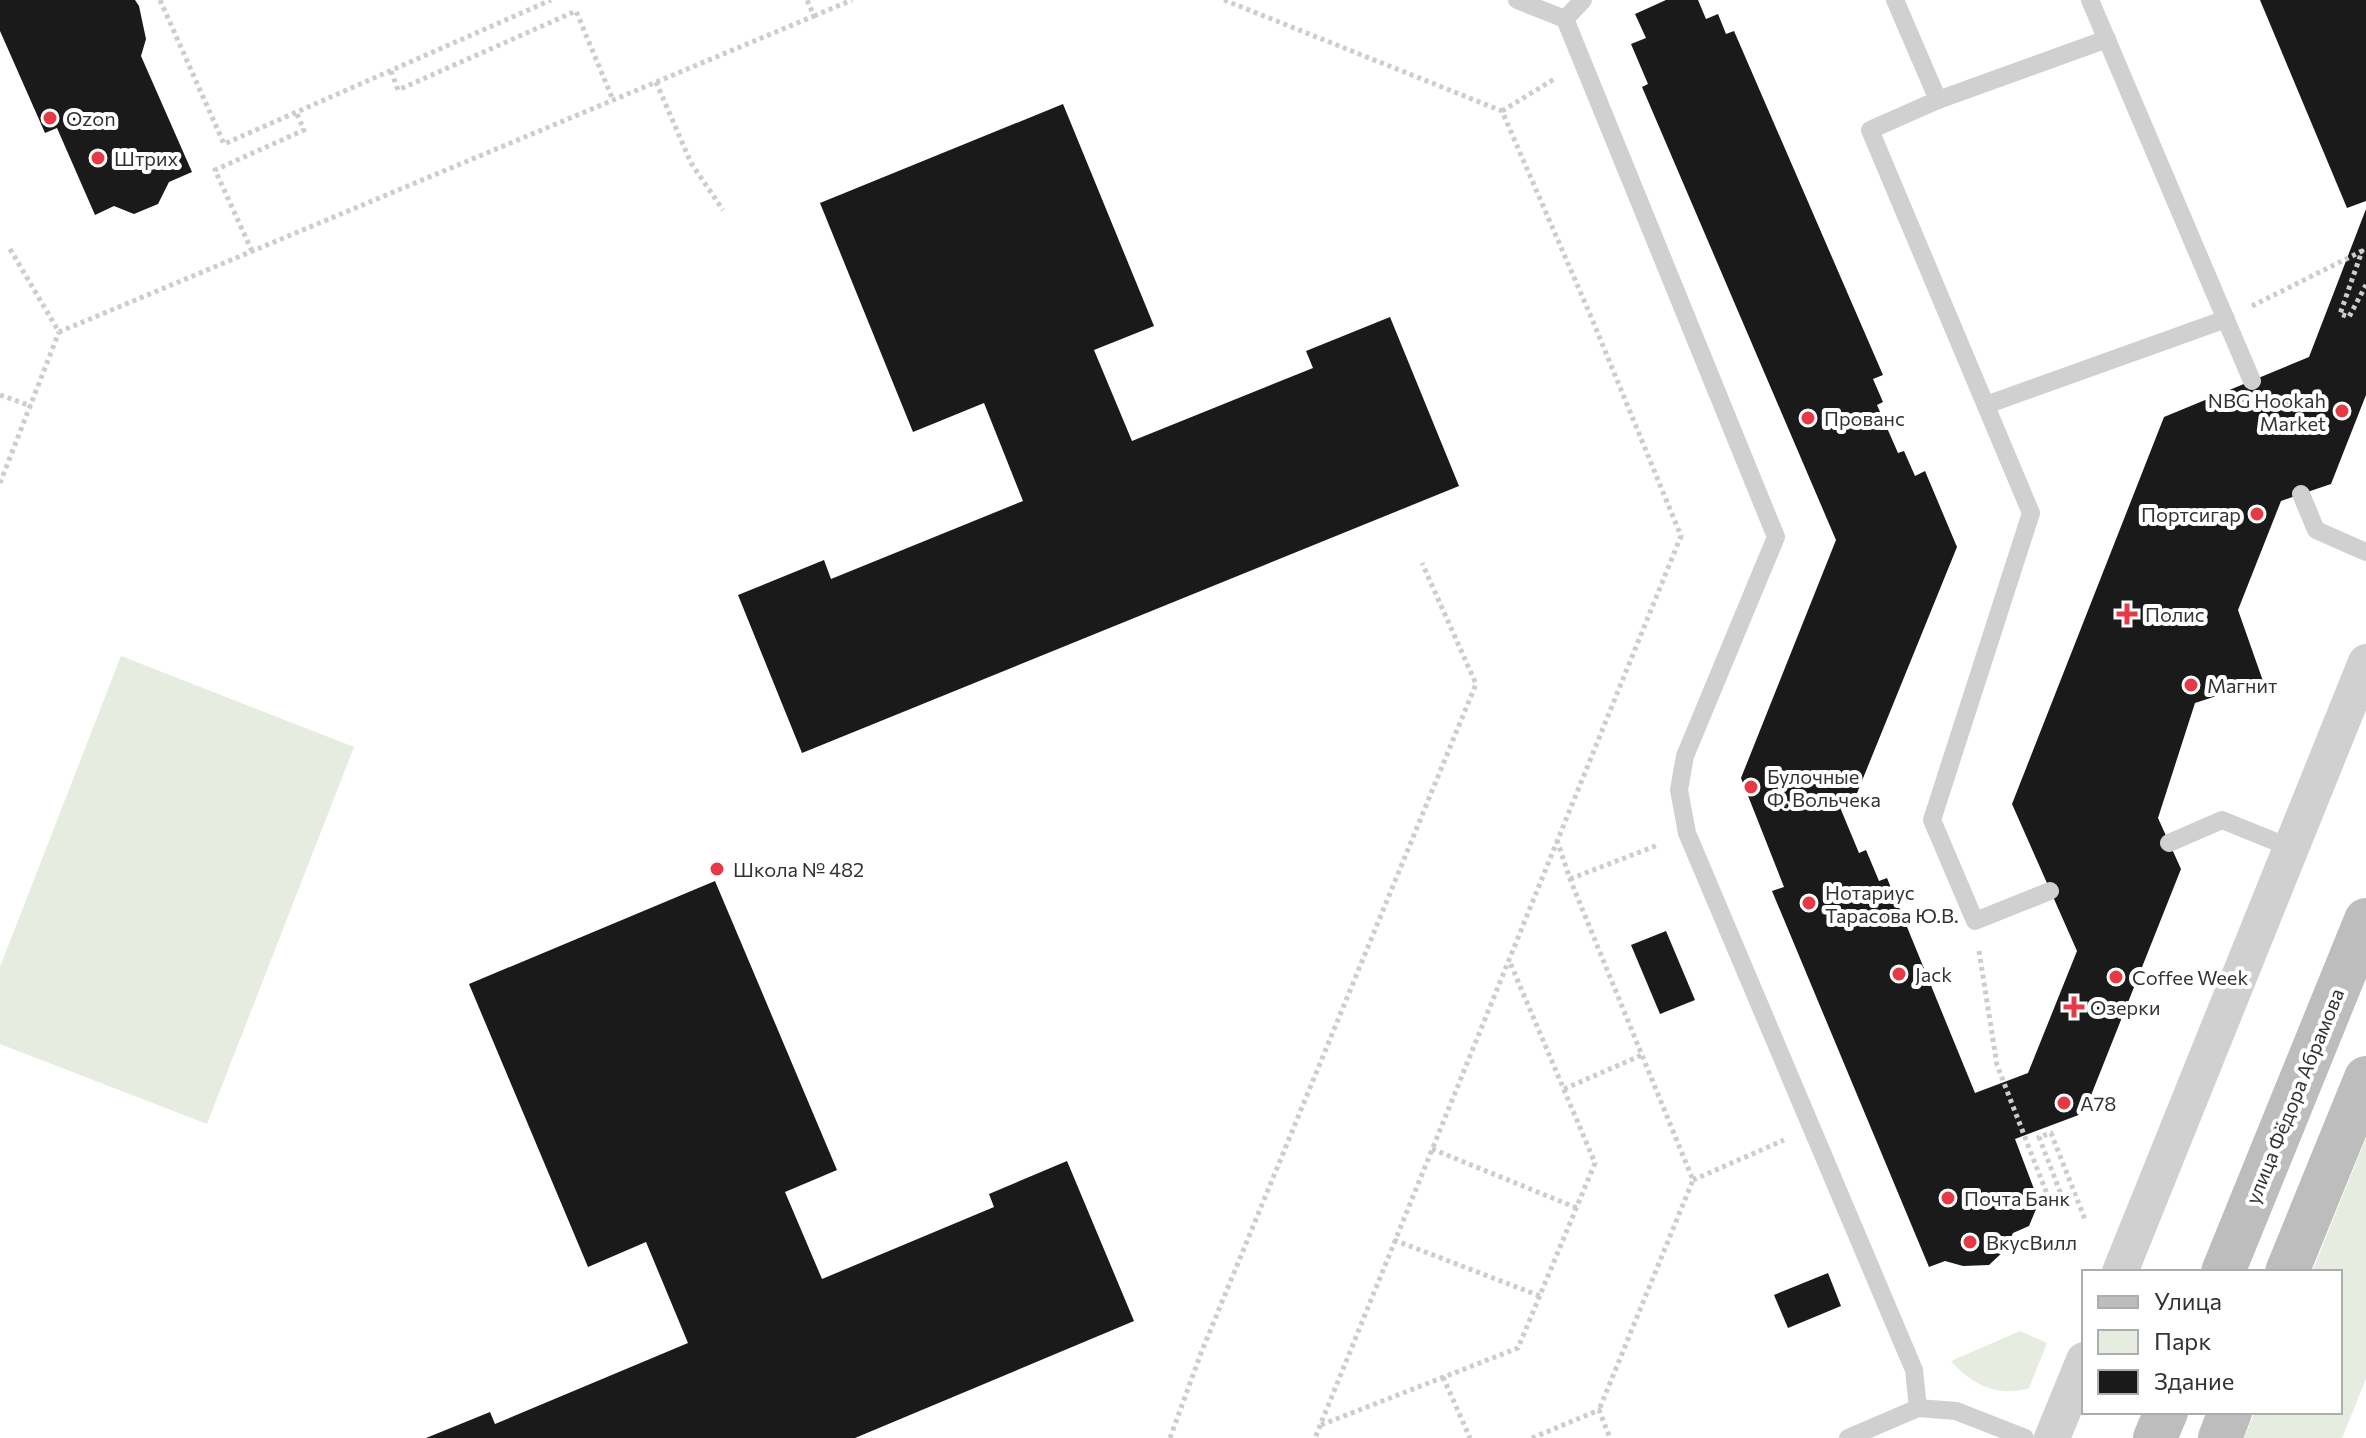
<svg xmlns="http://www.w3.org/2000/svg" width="2366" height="1438" viewBox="0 0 2366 1438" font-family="Commissioner,sans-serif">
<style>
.green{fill:#e6ecdf}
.building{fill:#1a1a1a}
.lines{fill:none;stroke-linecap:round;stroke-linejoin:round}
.path{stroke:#cdcdcd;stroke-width:5;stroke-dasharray:4 4;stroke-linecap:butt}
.lane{stroke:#d0d0d0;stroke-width:18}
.street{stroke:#d0d0d0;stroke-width:36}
.secondary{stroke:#bdbdbd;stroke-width:44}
.poi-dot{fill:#e63946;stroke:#fff;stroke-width:3}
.labels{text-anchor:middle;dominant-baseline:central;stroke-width:8;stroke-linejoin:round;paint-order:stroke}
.poi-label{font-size:20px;fill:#333;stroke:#fff;text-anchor:start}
.street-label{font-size:20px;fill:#333;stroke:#fff}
</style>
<rect width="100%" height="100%" fill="#fff"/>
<g class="green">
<polygon points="121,656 354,747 207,1124 0,1044 0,967"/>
<polygon points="2366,1138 2366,1379 2342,1438 2244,1438 2255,1412 2340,1412 2340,1272 2312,1272"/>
<path d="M2020 1331 2047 1343 2029 1388C1998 1398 1971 1384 1951 1361Z"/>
</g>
<g class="building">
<polygon points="0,0 135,0 139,6 146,39 141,56 192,172 169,182 158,204 134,214 114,206 95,215 57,128 45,133 0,31"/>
<polygon points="1666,0 1698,0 1706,19 1718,14 1726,34 1734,31 1883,375 1873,379 1883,402 1877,405 1898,453 1904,451 1915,476 1925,471 1957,547 1855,798 1839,805 1859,853 1866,850 1879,881 1887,878 1975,1093 2028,1073 2077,951 2012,804 2164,417 2309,357 2366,209 2366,395 2331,484 2281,501 2238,610 2263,681 2195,703 2158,818 2181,869 2084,1113 2015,1139 2039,1202 2029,1226 2013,1233 2005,1250 1989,1265 1963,1266 1945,1261 1929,1267 1772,891 1784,887 1741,778 1836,540 1642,87 1648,84 1631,44 1646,38 1635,14"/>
<polygon points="2260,0 2366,0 2366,201 2347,208"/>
<polygon points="1063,104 1154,326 1094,350 1132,441 1313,368 1306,351 1390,317 1459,486 802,753 738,595 824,560 831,579 1023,501 984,403 913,432 820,203"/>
<polygon points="715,881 837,1170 785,1192 822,1279 994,1207 989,1194 1067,1161 1134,1321 855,1438 426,1438 490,1412 495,1424 688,1343 646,1242 588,1267 469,984"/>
<polygon points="1666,931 1695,1000 1660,1014 1631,945"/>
<polygon points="1828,1273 1841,1306 1788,1328 1774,1295"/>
</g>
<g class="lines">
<g class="path">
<polyline points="160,0 224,144 551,0"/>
<polyline points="1224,0 1502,111 1592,319 1681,536 1315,1438"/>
<polyline points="814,16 852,0"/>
<polyline points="391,71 398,90 576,11 613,100"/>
<polyline points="656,82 691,163 723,210"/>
<polyline points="1502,111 1556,78"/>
<polyline points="10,249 59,332 814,16 807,0"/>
<polyline points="252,251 215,170 304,130 296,112"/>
<polyline points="2252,306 2362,251 2340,314 2349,317 2366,285"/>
<polyline points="0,395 31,406"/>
<polyline points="0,483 59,332"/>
<polyline points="1557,840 1570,879 1693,1180 1599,1410"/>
<polyline points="1570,879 1658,845"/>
<polyline points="1979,951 1997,1065 2050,1202 2062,1197 2039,1137 2051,1133 2086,1222"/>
<polyline points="1564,1089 1642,1055"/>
<polyline points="1432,1149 1577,1208"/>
<polyline points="1693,1180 1784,1140"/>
<polyline points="1394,1240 1540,1296"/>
<polyline points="1443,1377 1470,1438"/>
<polyline points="1321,1425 1518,1348 1595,1163 1509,960"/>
<polyline points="1170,1438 1201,1353 1476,684 1422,563"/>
<polyline points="1532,1438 1599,1410 1610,1438"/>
</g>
<g class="lane">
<polyline points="1517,0 1565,19 1776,537 1685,756 1679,790 1687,833 1914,1370 1918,1408"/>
<polyline points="1895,0 1938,100"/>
<polyline points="2090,0 2252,381"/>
<polyline points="1565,19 1583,0"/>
<polyline points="1986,405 2226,319"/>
<polyline points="2301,494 2316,530 2366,552"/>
<polyline points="2169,843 2222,820 2291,848"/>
<polyline points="2050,891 1975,921 1932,820 2031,513 1870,130 1938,100 2107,39"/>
<polyline points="1848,1438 1918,1408 1956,1411 2025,1438"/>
</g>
<g class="street">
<polyline points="2120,1272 2366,662"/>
<polyline points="2052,1438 2084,1360"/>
</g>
<g class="secondary">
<polyline points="2223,1272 2366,920"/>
<polyline points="2287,1272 2366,1078"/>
<polyline points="2155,1438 2166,1412"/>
<polyline points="2220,1438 2230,1412"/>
</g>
</g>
<g class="poi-dot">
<circle cx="50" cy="118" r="8"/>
<circle cx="98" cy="158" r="8"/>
<circle cx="2342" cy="411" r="8"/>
<circle cx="1808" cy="418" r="8"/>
<circle cx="2257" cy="514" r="8"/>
<path d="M2123 602h8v8h8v8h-8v8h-8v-8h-8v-8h8z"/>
<circle cx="2191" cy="685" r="8"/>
<circle cx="1751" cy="787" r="8"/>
<circle cx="717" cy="869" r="8"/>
<circle cx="1809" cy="903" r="8"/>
<circle cx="1899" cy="974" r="8"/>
<circle cx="2116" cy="977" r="8"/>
<path d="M2070 995h8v8h8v8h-8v8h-8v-8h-8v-8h8z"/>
<circle cx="2064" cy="1103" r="8"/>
<circle cx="1948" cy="1198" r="8"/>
<circle cx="1970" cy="1242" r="8"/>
</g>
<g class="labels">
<g class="poi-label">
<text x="66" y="118">Ozon</text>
<text x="114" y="158">Штрих</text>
<text x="2326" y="400" text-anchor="end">NBG Hookah<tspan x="2326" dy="23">Market</tspan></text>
<text x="1824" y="418">Прованс</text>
<text x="2241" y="514" text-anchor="end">Портсигар</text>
<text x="2145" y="614">Полис</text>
<text x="2207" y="685">Магнит</text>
<text x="1767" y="776">Булочные<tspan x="1767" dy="23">Ф. Вольчека</tspan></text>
<text x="733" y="869">Школа № 482</text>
<text x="1825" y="892">Нотариус<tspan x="1825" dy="23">Тарасова Ю.В.</tspan></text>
<text x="1915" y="974">Jack</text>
<text x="2132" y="977">Coffee Week</text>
<text x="2090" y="1007">Озерки</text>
<text x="2080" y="1103">А78</text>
<text x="1964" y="1198">Почта Банк</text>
<text x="1986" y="1242">ВкусВилл</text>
</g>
<g class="street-label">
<text transform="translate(2294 1096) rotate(-68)">улица Фёдора Абрамова</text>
</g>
</g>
<rect x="2082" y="1270" width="260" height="144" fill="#ffffff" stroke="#adadad" stroke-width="2"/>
<rect x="2098" y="1296" width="40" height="12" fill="#bdbdbd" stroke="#adadad" stroke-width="2"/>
<text x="2154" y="1310" font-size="24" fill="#333333">Улица</text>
<rect x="2098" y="1330" width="40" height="24" fill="#e6ecdf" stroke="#adadad" stroke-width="2"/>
<text x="2154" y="1350" font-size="24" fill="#333333">Парк</text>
<rect x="2098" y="1370" width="40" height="24" fill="#1a1a1a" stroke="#adadad" stroke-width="2"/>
<text x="2154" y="1390" font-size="24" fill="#333333">Здание</text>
</svg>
